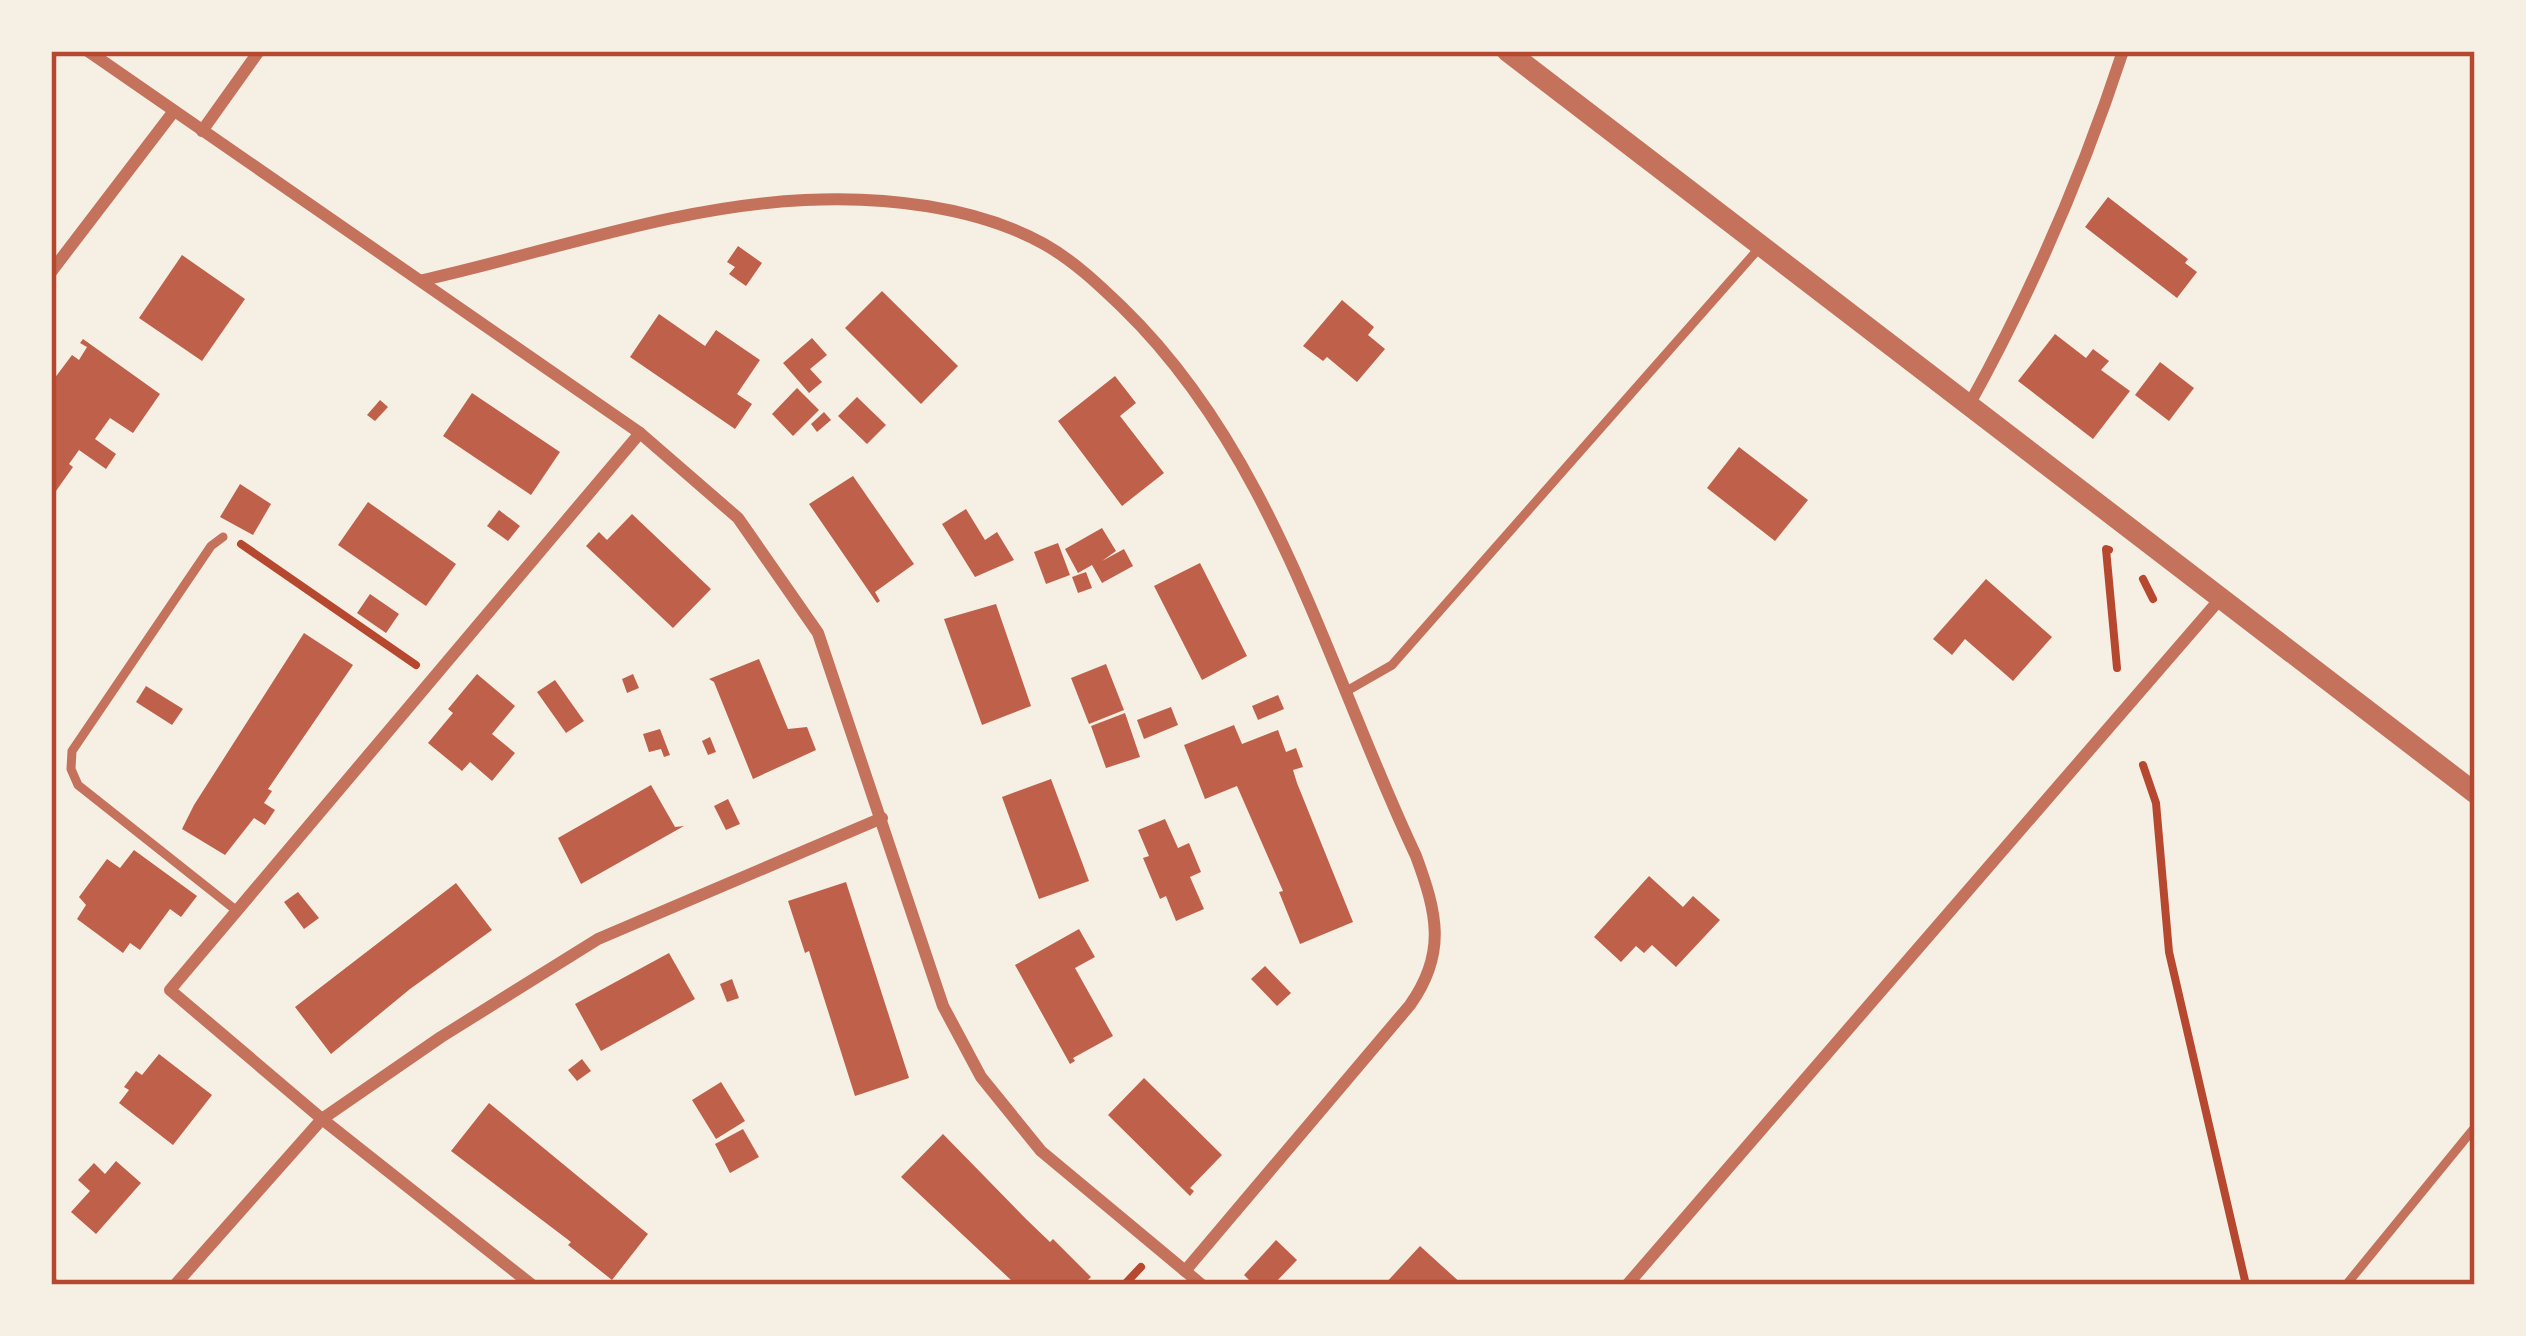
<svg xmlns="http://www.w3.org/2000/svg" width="2526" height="1336" viewBox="0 0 2526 1336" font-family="'PT Serif',serif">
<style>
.building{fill:#bf614a}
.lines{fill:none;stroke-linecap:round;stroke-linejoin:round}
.path{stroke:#b5482f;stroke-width:8}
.service{stroke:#c5725c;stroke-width:9}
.minor{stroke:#c5725c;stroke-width:12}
.tertiary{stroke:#c5725c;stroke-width:21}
.neatline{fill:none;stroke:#b5482f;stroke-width:4.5}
</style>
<rect width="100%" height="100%" fill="#f6efe4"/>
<g class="building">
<polygon points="2108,197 2188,259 2185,263 2197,272 2177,298 2085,227"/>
<polygon points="738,246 762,263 746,286 729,274 735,267 727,262"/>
<polygon points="182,255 245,299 202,361 139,318"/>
<polygon points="882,291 958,366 921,404 845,328"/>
<polygon points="1342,300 1374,327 1368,335 1385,349 1357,382 1327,357 1323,361 1303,346"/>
<polygon points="659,314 705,346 716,330 760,360 737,394 752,404 735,429 630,357"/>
<polygon points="2055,334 2086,358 2093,349 2109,361 2101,370 2130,391 2093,439 2018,381"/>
<polygon points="812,338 827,355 810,369 822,382 809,393 783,363"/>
<polygon points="83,339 160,394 133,433 110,418 95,439 116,454 106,469 79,450 69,464 73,467 51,498 51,383 72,355 79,360 87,347 80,343"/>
<polygon points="2160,362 2194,388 2169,421 2135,395"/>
<polygon points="1115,376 1136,403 1120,416 1164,473 1122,506 1058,421"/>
<polygon points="797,388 819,410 793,436 772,414"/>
<polygon points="472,393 560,452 531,495 443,436"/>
<polygon points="857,397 886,425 867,444 838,416"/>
<polygon points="380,400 388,407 375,421 367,415"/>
<polygon points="824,412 831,420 817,432 811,424"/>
<polygon points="1739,447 1808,500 1775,541 1707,488"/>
<polygon points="853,476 914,564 875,592 880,601 877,603 809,504"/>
<polygon points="240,484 271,504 253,535 220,517"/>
<polygon points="368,502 456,564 426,606 338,545"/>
<polygon points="966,509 985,540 997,532 1014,560 975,577 942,524"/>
<polygon points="499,510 520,526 508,541 487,526"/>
<polygon points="632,514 711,589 673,628 586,546 599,532 607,540"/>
<polygon points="1102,528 1116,551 1102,561 1124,549 1133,566 1102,583 1092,565 1078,573 1065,549"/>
<polygon points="1058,543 1070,575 1046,584 1034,552"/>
<polygon points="1200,563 1247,656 1202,680 1154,586"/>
<polygon points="1086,572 1092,588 1078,593 1072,577"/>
<polygon points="1986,579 2052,637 2013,681 1965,639 1952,655 1933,639"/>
<polygon points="370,594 399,614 386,633 357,613"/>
<polygon points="996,604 1031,706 982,725 944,619"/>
<polygon points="304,633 353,665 268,789 272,791 264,803 275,810 265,825 254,818 225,855 182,829 194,805"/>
<polygon points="759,659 788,729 807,727 816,750 753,779 714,682 709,679"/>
<polygon points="1106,664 1124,710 1089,724 1071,678"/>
<polygon points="477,674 515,706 492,734 515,753 492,781 470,762 462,771 428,743 453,713 448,709"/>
<polygon points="633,674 639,688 627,693 622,679"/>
<polygon points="555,680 584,721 566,733 537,692"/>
<polygon points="146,686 183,709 172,725 136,702"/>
<polygon points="1278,695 1284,709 1258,720 1252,706"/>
<polygon points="1171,707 1178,725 1144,739 1137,720"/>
<polygon points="1125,713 1140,757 1106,768 1091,726"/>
<polygon points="1234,725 1242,744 1278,730 1286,752 1296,748 1303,767 1293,770 1297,783 1353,922 1300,944 1279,892 1283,891 1237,786 1205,799 1184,745"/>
<polygon points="660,729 670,755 664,757 661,749 649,752 643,734"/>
<polygon points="710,737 716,752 708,755 702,741"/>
<polygon points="1051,779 1089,881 1039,899 1002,797"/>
<polygon points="651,785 675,827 684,826 581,884 558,838"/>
<polygon points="728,799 740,824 726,830 714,806"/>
<polygon points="1165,819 1178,848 1189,843 1201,872 1190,877 1204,909 1176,921 1166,896 1160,899 1143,858 1149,856 1138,830"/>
<polygon points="134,850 197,896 181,917 170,909 140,950 130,943 123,953 77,919 86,905 79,897 107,859 120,868"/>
<polygon points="1649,876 1683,907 1693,896 1720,920 1676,967 1652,945 1644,953 1636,946 1621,962 1594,937"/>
<polygon points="846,882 909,1078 855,1096 809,951 805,953 788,901"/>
<polygon points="456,883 492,930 410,989 331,1054 295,1007"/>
<polygon points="298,892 319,918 304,929 284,902"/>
<polygon points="1079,929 1095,957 1075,968 1113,1036 1073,1058 1075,1061 1070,1064 1015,965"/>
<polygon points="669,953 695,999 601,1051 575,1004"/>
<polygon points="1265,966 1291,993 1277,1006 1251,979"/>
<polygon points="732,979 739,998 727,1002 720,984"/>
<polygon points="159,1054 212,1095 173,1145 119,1103 129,1090 124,1087 136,1071 142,1075"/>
<polygon points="582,1059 591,1071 577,1081 568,1070"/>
<polygon points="1144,1078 1222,1155 1190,1188 1194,1191 1190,1196 1108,1115"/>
<polygon points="721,1082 745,1121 716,1139 692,1100"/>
<polygon points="489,1103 648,1234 612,1280 568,1245 571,1242 451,1151"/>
<polygon points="743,1129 759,1157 730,1173 715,1144"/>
<polygon points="943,1134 1026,1219 1050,1242 1053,1239 1091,1277 1083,1285 1007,1285 1012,1281 901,1177"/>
<polygon points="116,1161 141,1183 96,1234 71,1212 90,1191 78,1180 94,1163 105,1174"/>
<polygon points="1276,1240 1297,1260 1273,1285 1254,1285 1244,1275"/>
<polygon points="1420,1246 1442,1266 1463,1285 1384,1285"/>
</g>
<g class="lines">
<g class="path">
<polyline points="241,544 416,665"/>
<polyline points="2109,550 2106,549 2117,668"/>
<polyline points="2143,579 2153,599"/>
<polyline points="2143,765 2156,803 2169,952 2246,1285"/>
<polyline points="1124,1285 1141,1267"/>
</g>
<g class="service">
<polyline points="223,537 211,546 72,751 71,769 78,785 237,911"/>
<polyline points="1345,692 1392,665 1761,246"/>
<polyline points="2346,1285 2475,1127"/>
</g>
<g class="minor">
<polyline points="88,51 640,433 738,518 818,633 943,1006 981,1077 1041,1151 1202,1285"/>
<polyline points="202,131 259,51"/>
<polyline points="51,272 174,111"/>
<path d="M423 280C549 252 675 206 805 200 882 196 976 206 1044 244 1074 261 1098 284 1122 307 1274 454 1328 670 1416 856 1437 913 1447 953 1410 1005L1185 1271"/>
<path d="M1969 405C2031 293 2083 173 2123 51"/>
<polyline points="51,1283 54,1285"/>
<polyline points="175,1285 322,1119 441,1037 598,939 882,818"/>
<polyline points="532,1285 322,1119 170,990 640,433"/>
<polyline points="1627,1285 2220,599"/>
</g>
<polyline class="tertiary" points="1507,51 2475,793"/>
</g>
<rect width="2526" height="1336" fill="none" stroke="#f6efe4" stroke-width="108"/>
<rect x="54" y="54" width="2418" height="1228" class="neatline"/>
</svg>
